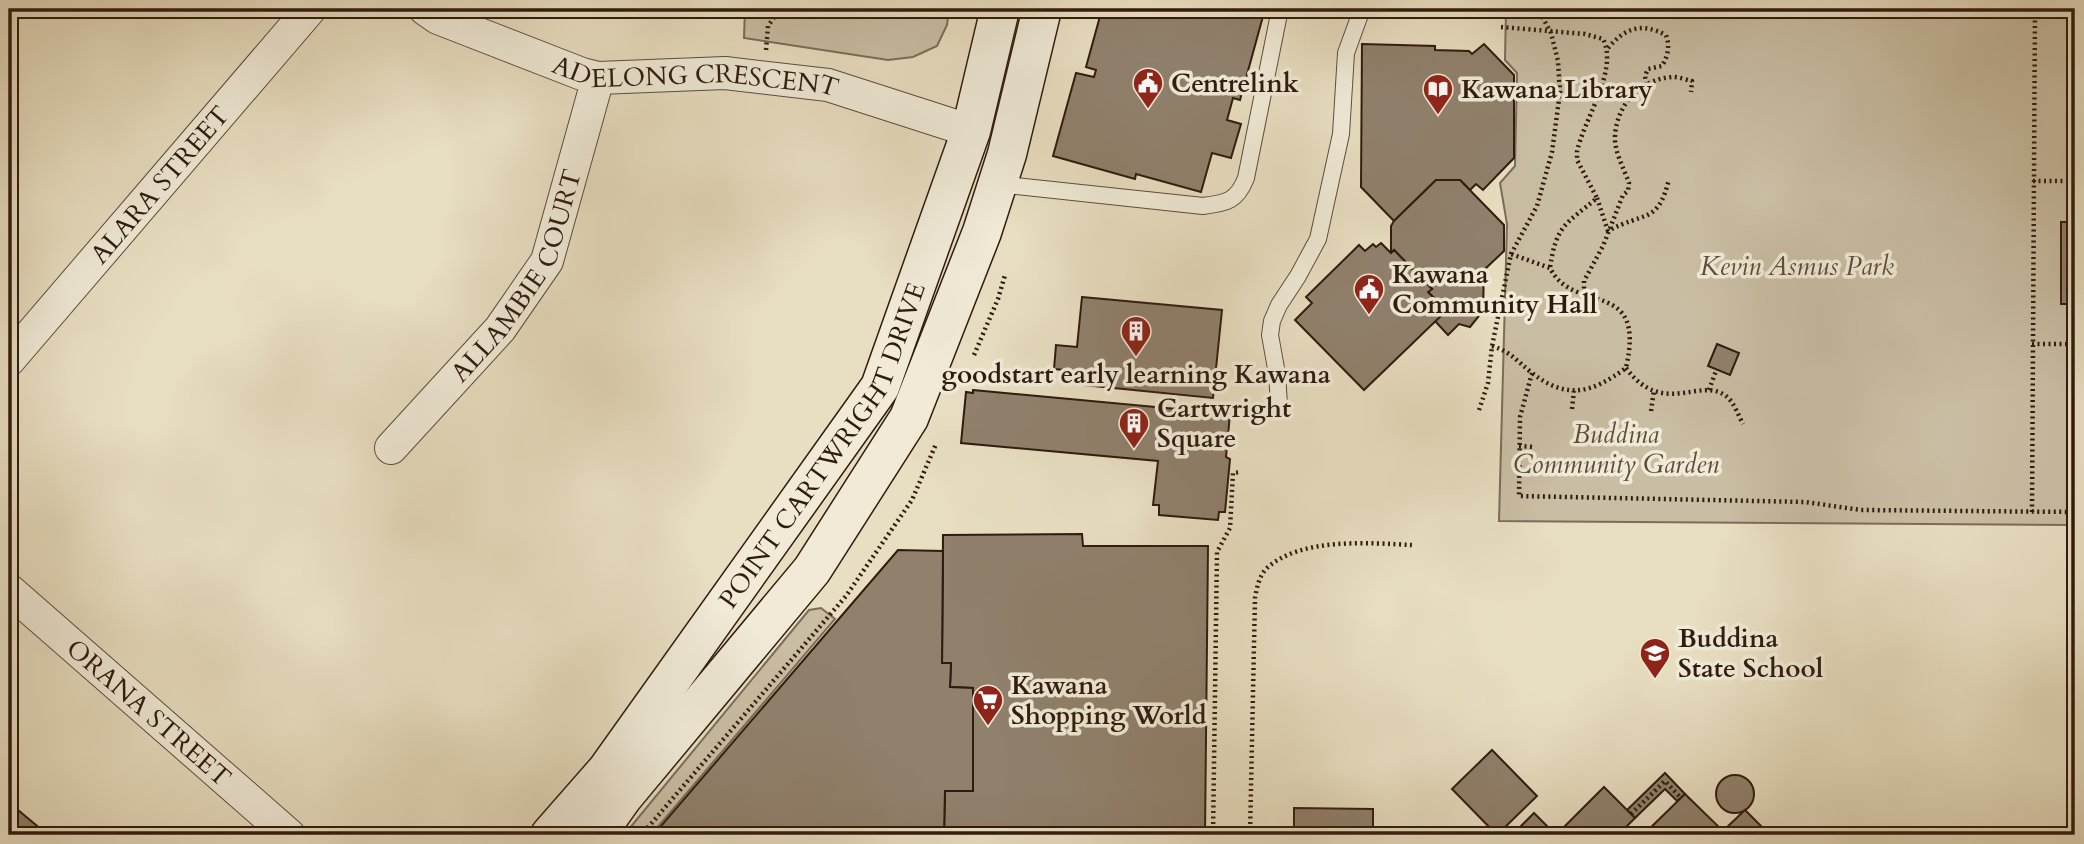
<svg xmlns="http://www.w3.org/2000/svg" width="2084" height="844" viewBox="0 0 2084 844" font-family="Cardo,serif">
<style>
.green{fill:#c9bda3;stroke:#7c6c59;stroke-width:2}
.building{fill:#90806c;stroke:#301b0f;stroke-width:2}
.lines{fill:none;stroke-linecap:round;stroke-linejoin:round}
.lane-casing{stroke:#5e4c3c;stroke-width:18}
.street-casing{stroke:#5e4c3c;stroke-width:34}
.secondary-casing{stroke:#301b0f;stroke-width:41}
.path{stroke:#301b0f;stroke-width:4.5;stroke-dasharray:2 3.5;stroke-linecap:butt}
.lane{stroke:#f0ead7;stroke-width:16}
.street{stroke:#f0ead7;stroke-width:32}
.secondary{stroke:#f0ead7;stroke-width:38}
.labels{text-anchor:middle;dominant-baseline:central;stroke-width:7;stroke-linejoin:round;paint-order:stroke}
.street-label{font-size:26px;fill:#301b0f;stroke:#f0ead7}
.poi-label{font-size:26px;font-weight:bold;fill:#301b0f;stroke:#f0ead7;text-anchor:start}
.park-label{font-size:26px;font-style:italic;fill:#5e4c3b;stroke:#f0ead7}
</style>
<rect width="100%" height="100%" fill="#e8dec1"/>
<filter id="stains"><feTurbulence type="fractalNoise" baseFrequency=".00286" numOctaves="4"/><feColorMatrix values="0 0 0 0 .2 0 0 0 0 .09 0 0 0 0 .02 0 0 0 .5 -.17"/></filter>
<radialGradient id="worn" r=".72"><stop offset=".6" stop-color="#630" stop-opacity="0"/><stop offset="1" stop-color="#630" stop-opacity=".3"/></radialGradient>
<g class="green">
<polygon points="745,9 949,9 947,25 937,46 913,57 888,60 744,38"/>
<polygon points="1506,9 2075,9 2075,525 1499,521 1507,224 1500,183 1515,166 1517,73 1505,60"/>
<polygon points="821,608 835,619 651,835 624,835 809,610"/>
</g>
<g class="building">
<polygon points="1102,9 1265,9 1240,100 1233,98 1227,120 1241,124 1231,158 1212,153 1201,192 1136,174 1135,179 1053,156 1076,73 1094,77 1096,70 1086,67"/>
<polygon points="1362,44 1435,46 1435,50 1469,51 1472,54 1484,44 1514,75 1514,158 1483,190 1476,184 1470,190 1460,180 1436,180 1394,221 1361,187"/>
<polygon points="1436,180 1460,180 1504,225 1504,251 1484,270 1483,311 1470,327 1459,324 1448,335 1435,321 1444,313 1438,307 1440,304 1428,292 1432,289 1394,250 1391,253 1391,226 1394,221"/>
<rect x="2061" y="222" width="14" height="82"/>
<polygon points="1381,243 1391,253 1394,250 1432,289 1428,292 1440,304 1438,307 1444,313 1364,390 1295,320 1312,303 1306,297 1359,245 1365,251 1373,244 1376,247"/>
<polygon points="1082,297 1222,310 1213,398 1074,384 1075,371 1054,369 1056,345 1077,347"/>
<polygon points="1717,344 1739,353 1730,375 1708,366"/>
<polygon points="973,390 1230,414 1226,457 1230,459 1225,512 1219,512 1218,520 1159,515 1159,505 1153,505 1158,461 961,443 966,392 973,393"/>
<polygon points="1082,534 1083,546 1208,546 1205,835 944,835 945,791 973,791 973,688 950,687 951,663 942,663 943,535"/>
<polygon points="898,550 943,551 942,663 951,663 950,687 973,688 973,791 945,791 944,835 658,835 655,833"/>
<polygon points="1492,750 1537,796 1497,835 1452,789"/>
<polygon points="1665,773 1685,794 1677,801 1665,789 1635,818 1627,810"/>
<circle cx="1735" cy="794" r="19"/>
<polygon points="1604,787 1635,818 1618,835 1573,835 1564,827"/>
<polygon points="1685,794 1723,831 1720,835 1643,835"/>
<polygon points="1294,808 1373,809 1373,835 1294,835"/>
<polygon points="18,810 48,835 9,835 9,819"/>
<polygon points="1745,810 1770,835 1720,835 1723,831"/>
<polygon points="1534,813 1556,835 1512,835"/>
</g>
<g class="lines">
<g class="lane-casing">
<g id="lane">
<path d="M998 184 1203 206C1227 203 1237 201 1246 178L1280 9"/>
<polyline points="1279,404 1277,374 1270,335 1272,321 1279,305 1298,276 1318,239 1341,134 1346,53 1362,9"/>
</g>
</g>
<g class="street-casing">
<g id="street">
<path id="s1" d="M425 9 438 18 582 74 598 78 725 73 828 85 971 131"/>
<path id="s2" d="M9 360 310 9"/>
<path id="s3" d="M391 448 500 329 547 261 598 78"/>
<path id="s4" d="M9 590 289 835"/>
</g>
</g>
<g class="secondary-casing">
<g id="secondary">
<path id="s5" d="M550 835 607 770 880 387 971 131 1000 9"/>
<polyline points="596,835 623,797 812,570 909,418 982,232 1007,154 1042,9"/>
</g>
</g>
<g class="path">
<path d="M1501 27 1585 34 1603 39C1619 70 1583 121 1577 152V160L1597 198C1566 224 1556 225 1550 268"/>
<path d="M1608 48C1625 28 1641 22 1666 35 1670 46 1668 56 1662 66L1648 69 1645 76 1646 84"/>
<polyline points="766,50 768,26 780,9"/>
<polyline points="2033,181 2075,181"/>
<path d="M1597 198 1608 231C1644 211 1658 225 1669 179"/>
<path d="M1584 294V281L1603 246 1623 195 1628 191 1629 183C1624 169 1614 151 1615 136 1617 105 1639 80 1671 77 1677 76 1686 80 1692 81L1691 92"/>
<polyline points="2032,344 2075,344"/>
<path d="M1492 346C1511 352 1517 361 1532 373 1568 401 1593 392 1626 368 1647 276 1574 316 1550 268L1511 254"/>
<polyline points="974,355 998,299 1005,275"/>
<path d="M1626 368C1663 418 1700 376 1726 396 1734 402 1738 415 1743 424"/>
<polyline points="1532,373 1520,417 1519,496 1805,502 1861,510 2075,512"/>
<polyline points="1709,390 1716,371"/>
<polyline points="1572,409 1574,391"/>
<polyline points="1479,410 1488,383 1492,346 1511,254 1537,206 1552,152 1560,92 1558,61 1551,33 1538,9"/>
<polyline points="1651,411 1654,390"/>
<polyline points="1519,446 1534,447"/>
<polyline points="2032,512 2035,9"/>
<polyline points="1631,814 1665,781 1680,797"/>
<polyline points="644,832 846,596 912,500 936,444"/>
<polyline points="1213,835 1217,552 1230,528 1233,473 1241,472"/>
<path d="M1250 835 1255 598C1257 587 1259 576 1267 568 1301 537 1370 543 1412 545"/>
</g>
<use href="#lane" class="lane"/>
<use href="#street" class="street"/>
<use href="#secondary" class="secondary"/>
</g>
<defs>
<g id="civic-pin" transform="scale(1.575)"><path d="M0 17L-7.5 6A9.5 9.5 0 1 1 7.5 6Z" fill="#8f2418" stroke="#f0ead7"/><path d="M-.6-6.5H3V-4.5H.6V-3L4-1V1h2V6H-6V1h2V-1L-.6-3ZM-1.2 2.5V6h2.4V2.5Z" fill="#fff"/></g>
<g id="library-pin" transform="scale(1.575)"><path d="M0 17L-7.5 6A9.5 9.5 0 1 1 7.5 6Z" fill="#8f2418" stroke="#f0ead7"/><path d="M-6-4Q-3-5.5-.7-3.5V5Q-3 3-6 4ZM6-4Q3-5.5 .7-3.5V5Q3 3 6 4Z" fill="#fff"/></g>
<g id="building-pin" transform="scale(1.575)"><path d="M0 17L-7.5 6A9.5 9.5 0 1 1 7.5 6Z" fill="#8f2418" stroke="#f0ead7"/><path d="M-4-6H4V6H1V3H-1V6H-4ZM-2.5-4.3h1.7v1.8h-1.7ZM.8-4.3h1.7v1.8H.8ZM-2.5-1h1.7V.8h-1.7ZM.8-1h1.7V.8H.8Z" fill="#fff"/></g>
<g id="school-pin" transform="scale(1.575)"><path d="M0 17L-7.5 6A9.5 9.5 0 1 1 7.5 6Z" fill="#8f2418" stroke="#f0ead7"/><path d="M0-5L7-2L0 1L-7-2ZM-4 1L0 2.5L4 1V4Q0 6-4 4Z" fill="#fff"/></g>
<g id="supermarket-pin" transform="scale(1.575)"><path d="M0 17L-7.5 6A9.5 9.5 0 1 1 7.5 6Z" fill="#8f2418" stroke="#f0ead7"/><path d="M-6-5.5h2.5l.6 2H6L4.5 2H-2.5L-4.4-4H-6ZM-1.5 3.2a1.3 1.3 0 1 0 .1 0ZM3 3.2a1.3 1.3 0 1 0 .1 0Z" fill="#fff"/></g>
</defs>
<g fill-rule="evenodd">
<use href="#civic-pin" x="1148" y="83"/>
<use href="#library-pin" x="1438" y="89"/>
<use href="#civic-pin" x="1369" y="289"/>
<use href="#building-pin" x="1136" y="331"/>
<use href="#building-pin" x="1134" y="423"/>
<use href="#school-pin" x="1655" y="653"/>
<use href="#supermarket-pin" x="988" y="700"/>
</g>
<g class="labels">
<g class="street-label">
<text stroke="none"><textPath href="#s1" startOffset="284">ADELONG CRESCENT</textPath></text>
<text stroke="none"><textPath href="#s2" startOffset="231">ALARA STREET</textPath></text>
<text stroke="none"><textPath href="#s3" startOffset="217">ALLAMBIE COURT</textPath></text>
<text stroke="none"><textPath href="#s5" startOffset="478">POINT CARTWRIGHT DRIVE</textPath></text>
<text stroke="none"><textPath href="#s4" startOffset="186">ORANA STREET</textPath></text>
</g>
<g class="poi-label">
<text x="1171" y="83">Centrelink</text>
<text x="1461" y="89">Kawana Library</text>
<text x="1392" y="274">Kawana<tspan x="1392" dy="30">Community Hall</tspan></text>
<text x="1136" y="374" text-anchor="middle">goodstart early learning Kawana</text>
<text x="1157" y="408">Cartwright<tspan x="1157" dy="30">Square</tspan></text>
<text x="1678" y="638">Buddina<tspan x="1678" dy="30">State School</tspan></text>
<text x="1011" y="685">Kawana<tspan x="1011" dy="30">Shopping World</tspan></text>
</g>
<g class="park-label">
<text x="1797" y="266">Kevin Asmus Park</text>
<text x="1616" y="434">Buddina<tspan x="1616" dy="30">Community Garden</tspan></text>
</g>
</g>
<rect width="2084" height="844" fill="none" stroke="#e8dec1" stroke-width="35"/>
<rect x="10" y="10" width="2063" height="823" fill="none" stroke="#301b0f" stroke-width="3.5"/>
<rect x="18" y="18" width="2049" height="809" fill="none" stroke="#301b0f" stroke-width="2"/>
<rect width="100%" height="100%" filter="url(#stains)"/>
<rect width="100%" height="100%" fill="url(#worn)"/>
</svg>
